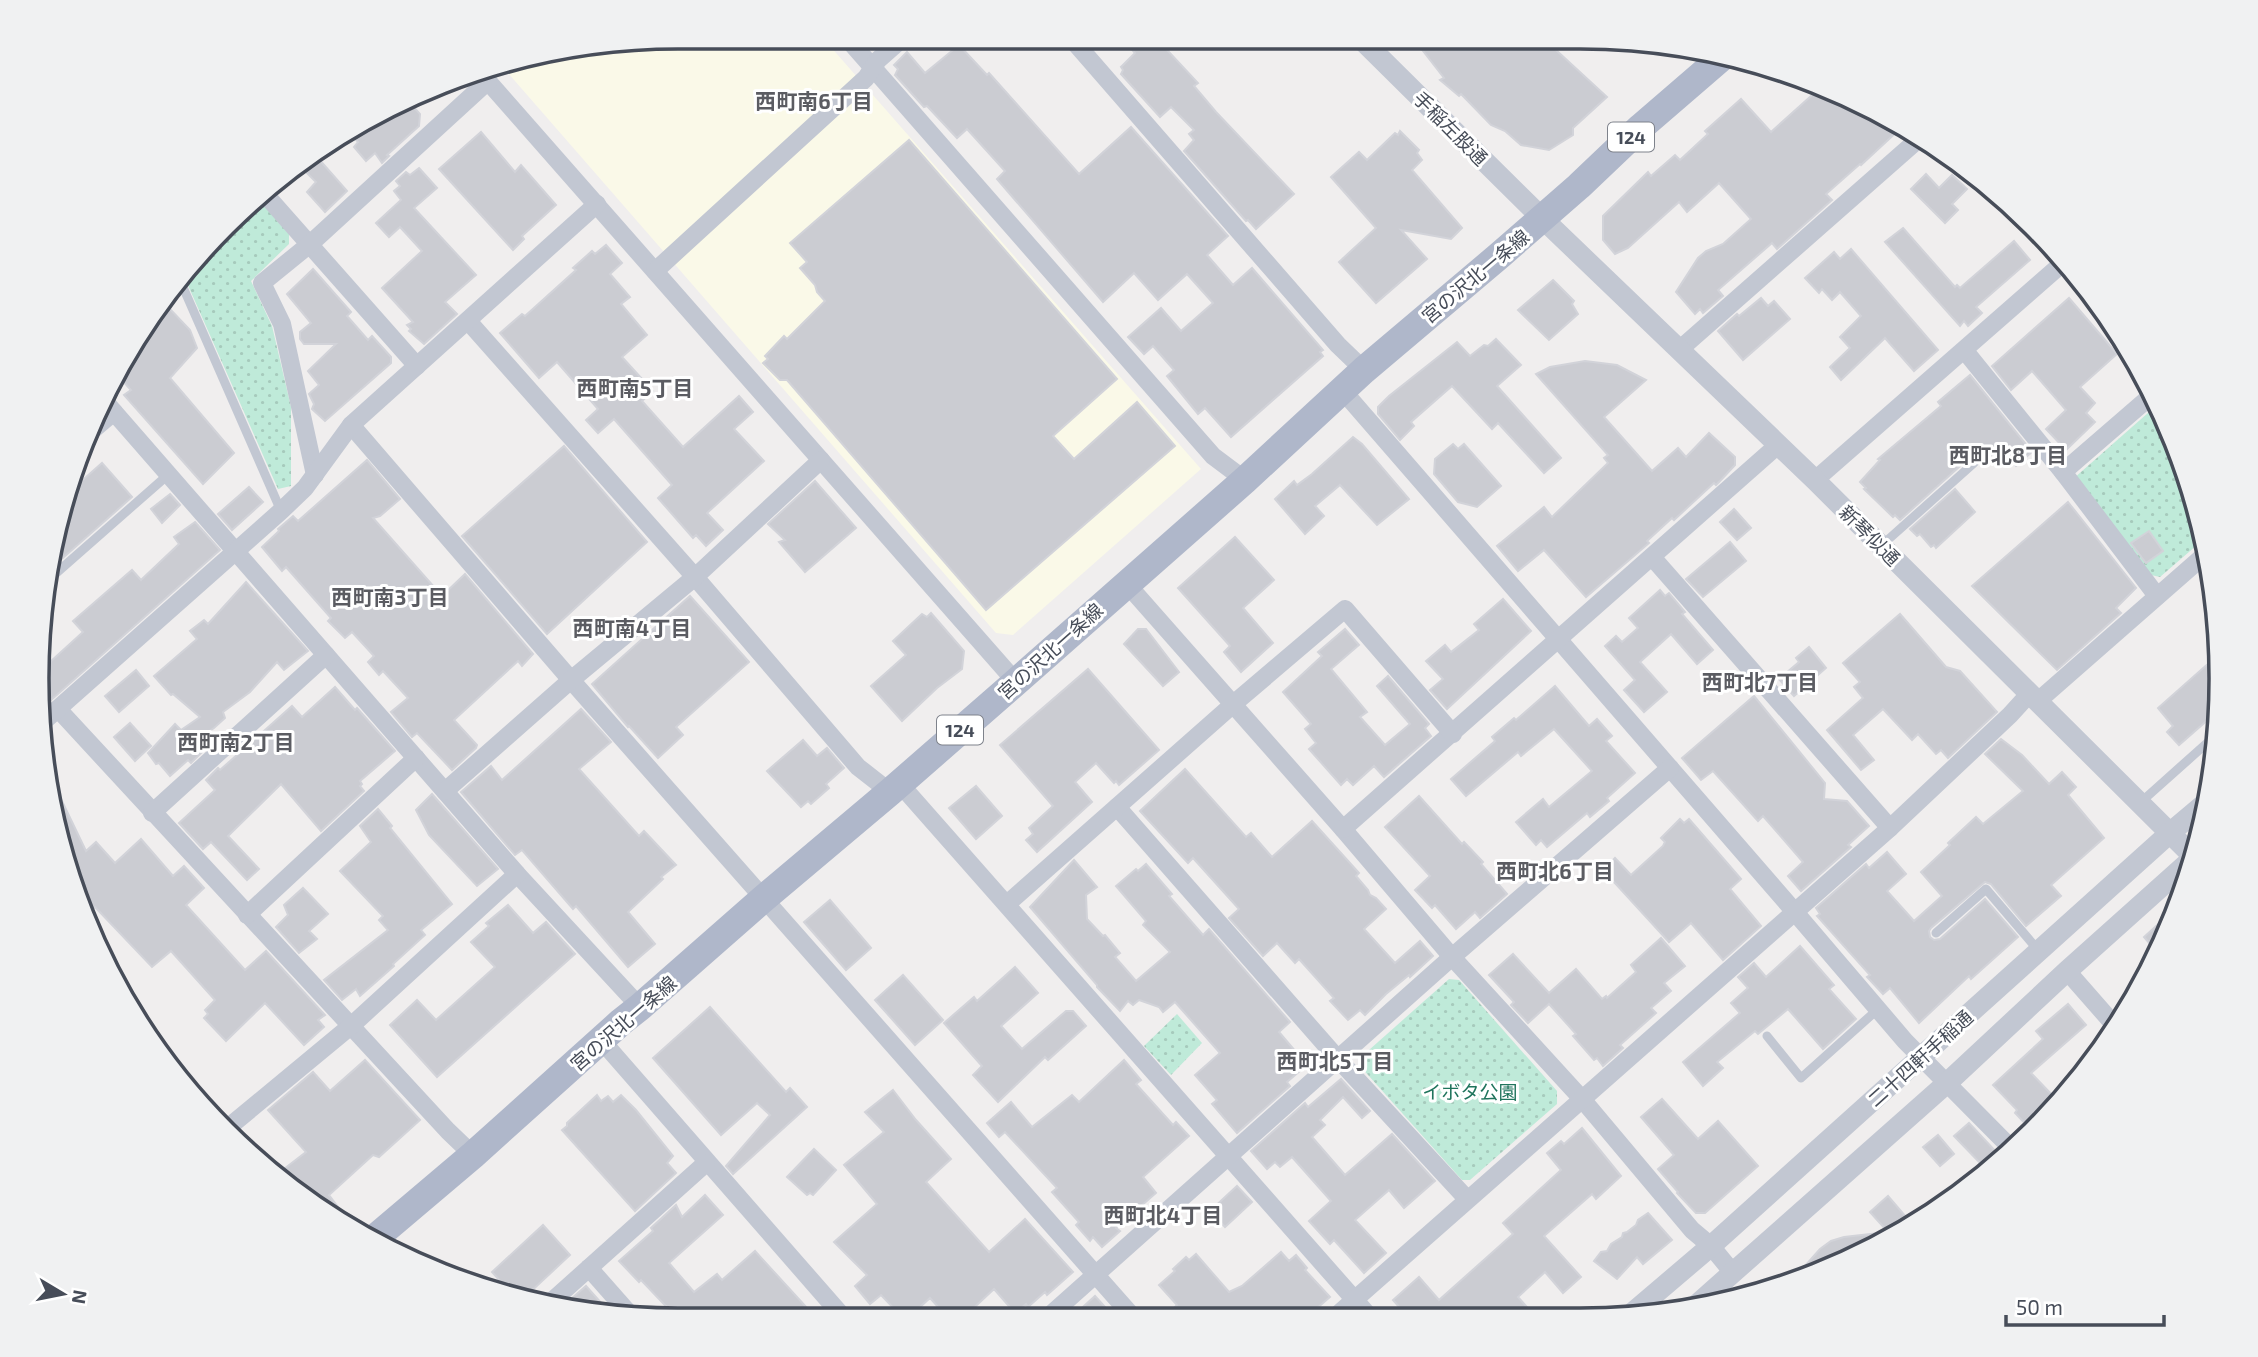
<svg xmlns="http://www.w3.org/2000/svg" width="2258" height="1357" viewBox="0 0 2258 1357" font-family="'Exo 2','Noto Sans JP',sans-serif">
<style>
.commercial{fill:#faf9e8}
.green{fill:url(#green-dots)}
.building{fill:#cbccd2;stroke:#d2d3d9;stroke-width:2}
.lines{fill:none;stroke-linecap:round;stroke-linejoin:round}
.service{stroke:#c2c7d2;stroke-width:9}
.minor{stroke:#c2c7d2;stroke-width:18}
.tertiary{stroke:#c2c7d2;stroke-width:21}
.primary{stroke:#afb7ca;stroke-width:28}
.labels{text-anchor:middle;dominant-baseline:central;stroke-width:6;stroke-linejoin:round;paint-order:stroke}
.shield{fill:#fff;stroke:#7e828b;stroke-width:2}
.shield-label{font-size:18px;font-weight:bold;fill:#474d59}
.street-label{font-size:19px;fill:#474d59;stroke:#fff}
.park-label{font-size:19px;fill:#1f745c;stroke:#fff}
.neighbourhood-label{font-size:21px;font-weight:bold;fill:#5b5c62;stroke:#fff}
.rim{fill:none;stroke:#474d59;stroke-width:3.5}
</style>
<defs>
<pattern id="green-dots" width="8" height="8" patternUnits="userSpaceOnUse" patternTransform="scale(1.75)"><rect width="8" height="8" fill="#bfead9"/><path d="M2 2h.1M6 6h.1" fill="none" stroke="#a6cabc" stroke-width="1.8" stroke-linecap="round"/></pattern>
</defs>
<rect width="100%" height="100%" fill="#f0eeee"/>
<polygon class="commercial" points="679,37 822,37 1201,469 1013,635 996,633 502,66"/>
<g class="green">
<polygon points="258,199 289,234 289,244 251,281 272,326 291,407 291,486 278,489 183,274"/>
<polygon points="2157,405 2173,433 2204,539 2160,577 2151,575 2073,479"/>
<polygon points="1449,979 1459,980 1557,1091 1557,1104 1470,1180 1462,1180 1360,1066 1360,1058"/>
<polygon points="1177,1014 1202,1043 1171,1075 1144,1046"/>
</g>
<g class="building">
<polygon points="1121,37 1155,37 1198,83 1194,86 1216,112 1294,194 1256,229 1248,220 1246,221 1184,151 1194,140 1189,134 1194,130 1171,107 1160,117 1121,74 1123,70 1121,67 1135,53"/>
<polygon points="1413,38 1543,38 1607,97 1573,128 1573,135 1549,150 1521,145 1505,131 1491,125 1461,94 1459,96 1440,80 1444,78"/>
<polygon points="959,45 987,75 989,73 1079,174 1131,127 1228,236 1207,255 1233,285 1252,268 1323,350 1320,352 1323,356 1231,437 1205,408 1198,414 1167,376 1174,370 1153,346 1144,354 1128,337 1161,308 1181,331 1213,303 1187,274 1158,300 1134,273 1103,302 997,179 1005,171 967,129 957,138 927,106 924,107 895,75 898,69 894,65 907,52 925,73"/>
<polygon points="1820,88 1901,128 1861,165 1860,164 1826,194 1832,200 1777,249 1772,243 1718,290 1723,296 1703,313 1700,309 1695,314 1676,292 1698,258 1706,251 1723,244 1751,219 1719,183 1687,212 1679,202 1628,248 1615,254 1603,240 1603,216 1648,172 1651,176 1675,155 1680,160 1708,134 1705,131 1741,99 1771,132"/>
<polygon points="411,104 420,114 419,126 387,155 389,156 382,163 375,153 366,161 354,147 358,142 352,135"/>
<polygon points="1400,131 1419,150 1417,153 1422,160 1412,170 1462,228 1451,239 1401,230 1427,259 1376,303 1339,262 1376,228 1331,177 1359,152 1367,160 1395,133 1398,135"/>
<polygon points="481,132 515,172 521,165 556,205 522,236 524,239 513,250 439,169"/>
<polygon points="909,140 1117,379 1053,436 1074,459 1137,402 1175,446 986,610 787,380 780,380 763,363 768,359 765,356 784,336 787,339 825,301 817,292 815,285 800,268 807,262 790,243"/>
<polygon points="317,157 347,191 325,212 307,192 316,182 303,169"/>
<polygon points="419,168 437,188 414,208 476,275 445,302 457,314 424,344 409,331 411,329 407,325 413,322 382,288 422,251 400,227 389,237 376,223 401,200 394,191 400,186 396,181 406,172 410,175"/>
<polygon points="1926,174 1939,188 1952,175 1967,189 1952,204 1958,210 1945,223 1911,189"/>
<polygon points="1903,228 1955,287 1957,285 1960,288 2014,241 2030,260 1976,307 1982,313 1968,326 1964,321 1960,326 1885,242"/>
<polygon points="606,245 622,263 610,274 630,297 621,304 647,335 622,357 653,391 642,401 683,447 739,396 753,412 734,429 764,461 707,513 723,530 706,546 696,535 693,538 658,498 672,485 614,419 598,433 586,420 598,409 557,362 539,378 500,333 522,314 525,316 576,270 573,268 592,251 595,254"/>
<polygon points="1851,249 1938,350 1914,371 1885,338 1841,380 1830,367 1850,348 1840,337 1861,316 1840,292 1832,300 1822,289 1819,293 1805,278 1834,252 1840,259"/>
<polygon points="313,269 351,312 347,316 368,340 372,336 391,357 391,363 325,421 312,409 314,404 309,394 319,385 308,371 336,344 304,344 300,339 300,332 311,323 287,294"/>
<polygon points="1553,280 1574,301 1572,304 1578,314 1549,340 1518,310"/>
<polygon points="1761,298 1768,306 1774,301 1790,319 1743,360 1718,331 1737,314 1739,316"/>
<polygon points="2069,298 2117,354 2080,387 2095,403 2086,413 2095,422 2066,450 2046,429 2066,410 2032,371 2011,390 1992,366"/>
<polygon points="168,307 190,330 197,348 170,378 234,453 203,484 124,395 131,390 121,379 151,322"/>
<polygon points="1496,339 1521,365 1497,386 1561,458 1544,473 1498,423 1492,429 1452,386 1411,422 1414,426 1400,440 1378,414 1378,407 1389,396 1457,342 1470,356 1484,345 1488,346"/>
<polygon points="1585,361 1617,365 1646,380 1604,417 1652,471 1678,448 1686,457 1709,433 1735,457 1735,465 1720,481 1716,485 1714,483 1674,520 1672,518 1647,541 1649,543 1586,597 1544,550 1518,571 1497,546 1544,507 1552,517 1608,463 1604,458 1608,455 1536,374 1550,367"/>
<polygon points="1970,375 2032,452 2016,466 1999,449 1988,458 1981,451 1975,456 1969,458 1900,520 1895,515 1893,517 1864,489 1866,488 1860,482 1880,460 1878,459 1941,406 1938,402"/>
<polygon points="1353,437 1362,444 1409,499 1377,525 1340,485 1315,506 1324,516 1305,534 1275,499 1294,481 1297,485 1312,474"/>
<polygon points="1453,444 1458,449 1464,444 1501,486 1477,507 1458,502 1434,474 1435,459"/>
<polygon points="564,446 647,542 547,634 462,536"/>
<polygon points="367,460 400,499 380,516 373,518 442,596 465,574 533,654 522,666 518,661 454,720 477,745 476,748 452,770 417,733 412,737 391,712 408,698 383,671 379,675 368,662 374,656 352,632 345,638 328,621 331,618 286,567 282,571 262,547 279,531 278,529 293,516 298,521"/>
<polygon points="102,463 132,497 56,564 67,494"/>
<polygon points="815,481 856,528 805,572 779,542 785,540 768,524"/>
<polygon points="249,487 263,502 232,530 218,514"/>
<polygon points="1955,489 1975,512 1936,548 1934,545 1931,547 1920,534 1917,536 1910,529"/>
<polygon points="170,494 180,505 162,523 151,509"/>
<polygon points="2068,502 2136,588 2116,608 2121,613 2057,670 1972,586"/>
<polygon points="1734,509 1751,528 1737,540 1720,522"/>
<polygon points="195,522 220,550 42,708 37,674 83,632 73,621 132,570 141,580 179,544 174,537"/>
<polygon points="2149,531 2163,551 2146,563 2131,543"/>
<polygon points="1235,537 1274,580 1243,608 1273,643 1241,672 1224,652 1230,646 1178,588"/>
<polygon points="1730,542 1746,561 1703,597 1686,579"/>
<polygon points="246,582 308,651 284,670 277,662 250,692 223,712 225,718 214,728 193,742 202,752 191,763 188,760 170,776 159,763 156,764 148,753 175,724 181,730 200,717 173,694 171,695 154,676 197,639 190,631 204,620 208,624"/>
<polygon points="1660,590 1665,596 1669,593 1685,612 1682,614 1713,650 1697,664 1671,634 1640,662 1667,692 1644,712 1624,690 1635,680 1605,646 1616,636 1622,642 1638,628 1629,618"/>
<polygon points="690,596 749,662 676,727 683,735 658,758 629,726 628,727 592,684"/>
<polygon points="1503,599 1531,631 1447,709 1430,690 1443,679 1426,661 1445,645 1451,652 1479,630 1474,624"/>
<polygon points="931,613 964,651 962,669 937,688 902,721 871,686 906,655 893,641 922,614 927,617"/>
<polygon points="1900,614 1946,667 1960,671 1997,712 1948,758 1941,750 1936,754 1918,734 1912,740 1883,709 1853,735 1874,760 1861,770 1827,730 1863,698 1854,687 1860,682 1843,663"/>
<polygon points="1138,629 1146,629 1179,672 1163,686 1124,644"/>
<polygon points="1345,629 1359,645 1331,669 1367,712 1360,717 1385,745 1410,724 1377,686 1388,676 1429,724 1425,728 1431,736 1384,777 1374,766 1353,785 1347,779 1341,785 1309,749 1316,743 1305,729 1311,724 1283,692 1322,656 1318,652"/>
<polygon points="1809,647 1826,668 1794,696 1779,679 1799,662 1796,658"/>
<polygon points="2219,654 2221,679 2218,711 2179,745 2167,732 2173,726 2158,708"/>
<polygon points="1088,669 1159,750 1119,785 1116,781 1114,783 1096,763 1075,782 1092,802 1037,852 1026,840 1033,834 1029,828 1053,806 1000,745"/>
<polygon points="136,670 149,686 119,712 105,696"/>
<polygon points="1555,686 1589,726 1597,719 1612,736 1606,741 1635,773 1607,798 1609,801 1590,817 1587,813 1547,847 1541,840 1536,845 1516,822 1543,799 1549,807 1592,771 1554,729 1521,756 1518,752 1466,796 1451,779 1495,741 1492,737 1514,718 1516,720"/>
<polygon points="335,687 355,710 357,708 395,751 360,781 362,784 360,786 364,791 321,831 281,784 228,836 259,869 247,880 211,842 203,849 179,823 215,790 206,780 218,768 220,770 292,706 302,717"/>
<polygon points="1754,696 1825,783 1824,799 1847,801 1869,826 1848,845 1851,847 1801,891 1788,876 1803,862 1763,816 1758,821 1713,771 1701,780 1682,758"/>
<polygon points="581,709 611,742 579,769 639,836 644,831 676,865 661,877 663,879 628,912 655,944 628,967 576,906 573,909 522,850 515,855 461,792 491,766 502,780"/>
<polygon points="130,723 151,746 135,761 114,737"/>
<polygon points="2001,739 2022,755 2049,784 2062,772 2076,787 2068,795 2104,838 2051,885 2061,896 2026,926 1991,884 1985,882 1931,928 1929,931 1930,937 1934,940 1940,939 1985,899 2018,937 1971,979 1969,976 1919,1023 1890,988 1883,994 1867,977 1870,975 1817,916 1820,914 1816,908 1866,864 1869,868 1887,852 1906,874 1887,891 1914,921 1942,896 1921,872 1950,845 1948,843 1976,817 1983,824 2023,791 1985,754"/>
<polygon points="803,740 817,756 827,748 844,768 826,784 829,788 811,804 808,801 801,807 767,771"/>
<polygon points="1185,769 1246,837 1251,833 1272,857 1312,821 1359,873 1356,876 1368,890 1370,895 1376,898 1386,909 1364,929 1395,963 1420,941 1433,956 1410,977 1409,975 1386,994 1365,1015 1360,1010 1348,1020 1330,1001 1334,998 1299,959 1295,963 1277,943 1263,956 1229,918 1239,909 1193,858 1188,863 1140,811"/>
<polygon points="976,786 1002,816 976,839 949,808"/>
<polygon points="432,794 498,869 477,886 429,835 416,810"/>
<polygon points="1419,796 1462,844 1464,842 1483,862 1481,864 1507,894 1480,918 1475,912 1456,929 1435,905 1432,908 1415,890 1430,876 1385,827"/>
<polygon points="61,799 86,851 96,842 115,863 141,839 173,876 184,866 204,888 186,905 245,970 266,951 325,1015 318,1020 324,1027 304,1045 265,1003 226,1041 204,1018 208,1014 205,1010 215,1000 171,951 152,967 95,907 87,915 71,884 57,800"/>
<polygon points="378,809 392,826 390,828 452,904 421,930 425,935 393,964 394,966 360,996 356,989 342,1000 324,980 388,930 379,920 383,916 340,871 371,842 360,826"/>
<polygon points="1680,819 1684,823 1689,819 1741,879 1730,889 1761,926 1723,960 1691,923 1669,942 1603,870 1615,858 1631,875 1663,846 1665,842 1661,838"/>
<polygon points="1074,860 1097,887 1086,895 1087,919 1103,936 1105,935 1120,953 1115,957 1136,981 1170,952 1143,925 1146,921 1116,886 1136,869 1138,871 1146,864 1172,894 1169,896 1203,935 1209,929 1290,1022 1279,1032 1307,1065 1287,1082 1290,1086 1237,1133 1212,1104 1217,1100 1195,1075 1220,1053 1175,1002 1163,1012 1159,1007 1139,1000 1133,1005 1128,1001 1120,1011 1097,987 1097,985 1030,907"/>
<polygon points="303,888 328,914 309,931 317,939 299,953 276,927 288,915 284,905"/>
<polygon points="830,900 871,948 846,970 804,922"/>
<polygon points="508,905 533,933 546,922 575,954 437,1077 390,1025 417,1000 436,1020 495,967 471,942 489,926 486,923"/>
<polygon points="2178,906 2172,924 2157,952 2144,937"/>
<polygon points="1661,938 1685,966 1664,983 1671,991 1651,1008 1656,1013 1620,1045 1623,1048 1603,1066 1597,1058 1594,1060 1573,1036 1576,1034 1549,1004 1528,1023 1511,1005 1514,1002 1489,975 1513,954 1549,993 1576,969 1602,999 1606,996 1607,998 1636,972 1631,965"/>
<polygon points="1800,946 1834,985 1829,989 1856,1019 1823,1049 1788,1009 1758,1034 1755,1031 1717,1062 1723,1068 1703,1086 1683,1062 1740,1013 1731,1003 1748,988 1738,977 1754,963 1766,977"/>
<polygon points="1015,967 1038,993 1001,1026 1022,1049 1066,1011 1073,1011 1086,1026 1048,1060 1045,1057 998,1102 973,1075 982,1066 944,1023 974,997 977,1001"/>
<polygon points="903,975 943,1020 915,1045 875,1000"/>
<polygon points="2068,1004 2086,1025 2031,1073 2055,1098 2046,1106 2051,1111 2033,1132 2015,1113 2017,1110 1993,1085 2043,1039 2036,1031"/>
<polygon points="710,1007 786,1092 790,1088 807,1107 733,1174 726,1166 770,1115 757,1103 721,1135 653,1058"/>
<polygon points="365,1060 420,1120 379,1157 373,1155 329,1195 354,1228 322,1212 280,1172 306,1152 268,1110 313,1072 330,1091"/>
<polygon points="1124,1060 1141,1080 1136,1084 1173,1125 1176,1122 1189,1136 1143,1177 1156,1193 1116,1228 1120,1231 1102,1247 1093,1237 1090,1241 1076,1225 1079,1222 1052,1192 1057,1188 1005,1132 999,1137 987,1123 1011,1102 1032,1127 1072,1095 1079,1102"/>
<polygon points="1341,1079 1370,1111 1362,1118 1343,1097 1320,1120 1325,1125 1312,1137 1345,1175 1392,1134 1435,1181 1404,1208 1389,1190 1355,1220 1386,1253 1364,1273 1334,1240 1330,1244 1309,1221 1331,1201 1292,1157 1280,1167 1275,1162 1267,1169 1251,1151 1305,1103 1308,1107"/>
<polygon points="893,1090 916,1120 951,1159 926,1182 989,1252 1025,1219 1073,1272 1047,1295 1045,1292 1028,1307 1026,1304 1015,1313 994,1289 963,1318 948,1318 930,1298 908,1318 903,1318 881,1295 870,1304 855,1286 867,1275 834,1242 877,1204 844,1165 884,1132 865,1112"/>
<polygon points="597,1095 601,1101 608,1096 613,1102 621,1095 636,1110 673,1156 667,1163 676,1173 635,1211 562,1130 567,1126 567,1123"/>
<polygon points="1662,1099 1698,1139 1718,1121 1758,1166 1705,1213 1696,1213 1677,1193 1678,1192 1658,1169 1674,1155 1641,1117"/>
<polygon points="1969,1123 1998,1154 1984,1167 1954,1136"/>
<polygon points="1582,1128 1621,1176 1596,1199 1592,1194 1544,1236 1581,1277 1563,1293 1545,1272 1518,1297 1534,1315 1407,1316 1393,1300 1419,1277 1439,1300 1513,1234 1503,1223 1561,1170 1547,1153 1561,1141 1564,1144"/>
<polygon points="1938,1135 1954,1154 1940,1166 1923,1147"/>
<polygon points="814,1149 836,1170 813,1195 810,1193 807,1195 787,1177"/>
<polygon points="1237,1186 1252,1202 1225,1227 1210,1211"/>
<polygon points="705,1195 723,1215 669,1263 694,1292 717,1274 722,1280 755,1251 807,1308 795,1318 678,1319 641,1280 639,1282 619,1261 653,1231 651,1228 676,1205 682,1217"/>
<polygon points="1888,1196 1913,1225 1901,1234 1788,1285 1820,1249 1831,1241 1844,1237 1888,1232 1870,1212"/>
<polygon points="1648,1213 1672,1240 1643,1264 1637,1257 1617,1279 1594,1261 1601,1252 1607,1251 1611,1244 1622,1237 1623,1233 1627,1232 1636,1225 1638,1220"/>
<polygon points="543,1225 570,1255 525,1297 512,1294 492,1272"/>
<polygon points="1281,1252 1289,1261 1296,1255 1307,1268 1305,1270 1330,1297 1308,1316 1165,1317 1177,1305 1159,1285 1175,1271 1173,1269 1186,1257 1189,1260 1196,1254 1229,1292 1242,1286"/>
<polygon points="586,1286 611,1314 578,1307 571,1299"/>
<polygon points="1095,1296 1114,1317 1072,1317"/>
</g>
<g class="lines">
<g class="service">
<polyline points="179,278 281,511"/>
<polyline points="1882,545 1974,463"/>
<polyline points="54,575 169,474"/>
<polyline points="2141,802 2216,735"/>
<polyline points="1936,933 1986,889 2038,950"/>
<polyline points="1767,1036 1801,1078 1877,1010"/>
</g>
<g class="minor">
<polyline points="846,37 1213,456 1245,480"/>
<polyline points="1070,37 1338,345 1364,370"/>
<polyline points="478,70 1016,682"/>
<polyline points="264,193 417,366"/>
<polyline points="2017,212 2064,262"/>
<polyline points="655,271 866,78 878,60 904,37"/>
<polyline points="468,321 695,577 858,767 890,792"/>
<polyline points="1679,350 1921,137"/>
<polyline points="1965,351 2063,472 2157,596"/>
<polyline points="1343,391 1794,911 1905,1041 2012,1149"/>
<polyline points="107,404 517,874 640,1007"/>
<polyline points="351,425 571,680 1133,1317"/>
<polyline points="94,429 114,412"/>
<polyline points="2063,472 2152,395"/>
<polyline points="315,475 282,324 262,283 310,244 488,81"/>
<polyline points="1815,480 2064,262"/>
<polyline points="1652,557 1890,828"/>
<polyline points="1126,583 1343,829 1452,957 1582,1099 1692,1230 1711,1246 1733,1273"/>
<polyline points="2038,701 2208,552"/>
<polyline points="58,709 448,1131 473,1155"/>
<polyline points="44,721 281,511 305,488 351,425 597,204"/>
<polyline points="900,784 1369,1316"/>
<polyline points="445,791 571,680 695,577 821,460"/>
<polyline points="1117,807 1338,1059 1467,1199"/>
<polyline points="152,813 326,655"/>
<polyline points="1343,829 1778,445"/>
<polyline points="1007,904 1238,700 1345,609 1453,734"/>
<polyline points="247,915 416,758"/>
<polyline points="2067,971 2117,1028"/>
<polyline points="602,1041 844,1318"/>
<polyline points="230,1126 352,1025 517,874"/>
<polyline points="589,1268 634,1319"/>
<polyline points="551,1302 706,1163"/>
<polyline points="1336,1316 1890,828 2010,715 2030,693"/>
<polyline points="1048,1317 1452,957 1670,768"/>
</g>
<g class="tertiary">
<polyline points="1360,38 1542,218 1815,480 2193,856"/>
<polyline points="1693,1308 1947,1083 2067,971 2192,859"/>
<polyline points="1630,1315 1711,1246 2171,832 2209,800"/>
</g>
<polyline class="primary" points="375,1238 473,1155 621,1022 640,1007 763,899 890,792 1016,682 1245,480 1364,370 1500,255 1579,186 1641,127 1721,58"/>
</g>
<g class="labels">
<g class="shield">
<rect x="1608" y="122.5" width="46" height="29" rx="5"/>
<rect x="937" y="715.5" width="46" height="29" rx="5"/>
</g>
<g class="shield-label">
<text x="1631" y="137">124</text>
<text x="960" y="730">124</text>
</g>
<g class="street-label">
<text transform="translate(1451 128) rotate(45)">手稲左股通</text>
<text transform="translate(1475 276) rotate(-40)">宮の沢北一条線</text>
<text transform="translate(1870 535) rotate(45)">新琴似通</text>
<text transform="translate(1050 651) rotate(-42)">宮の沢北一条線</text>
<text transform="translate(623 1023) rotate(-41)">宮の沢北一条線</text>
<text transform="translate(1920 1058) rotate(-42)">二十四軒手稲通</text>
</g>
<g class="park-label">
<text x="1470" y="1091">イボタ公園</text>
</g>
<g class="neighbourhood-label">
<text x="814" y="100">西町南6丁目</text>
<text x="635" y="387">西町南5丁目</text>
<text x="2008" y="454">西町北8丁目</text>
<text x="390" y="596">西町南3丁目</text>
<text x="632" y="627">西町南4丁目</text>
<text x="1760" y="681">西町北7丁目</text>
<text x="236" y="741">西町南2丁目</text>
<text x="1555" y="870">西町北6丁目</text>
<text x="1335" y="1060">西町北5丁目</text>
<text x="1163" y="1214">西町北4丁目</text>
</g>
</g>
<path d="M0 0H2258V1357H0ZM678 49H1580A629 629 0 0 1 2209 678V679A629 629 0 0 1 1580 1308H678A629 629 0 0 1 49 679V678A629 629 0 0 1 678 49Z" fill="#f0f1f2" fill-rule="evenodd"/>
<path class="rim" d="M678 49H1580A629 629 0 0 1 2209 678V679A629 629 0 0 1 1580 1308H678A629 629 0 0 1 49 679V678A629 629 0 0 1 678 49Z"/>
<g transform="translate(63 1294) rotate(100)" stroke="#ffffff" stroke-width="5" paint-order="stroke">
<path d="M0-5L12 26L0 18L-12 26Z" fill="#474d59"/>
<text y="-10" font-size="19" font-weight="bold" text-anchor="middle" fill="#474d59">N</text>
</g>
<path d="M2006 1315v10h158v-10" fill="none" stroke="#474d59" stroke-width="3.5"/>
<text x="2016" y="1315" font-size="21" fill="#474d59" stroke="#ffffff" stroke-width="5" paint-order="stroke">50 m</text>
</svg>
